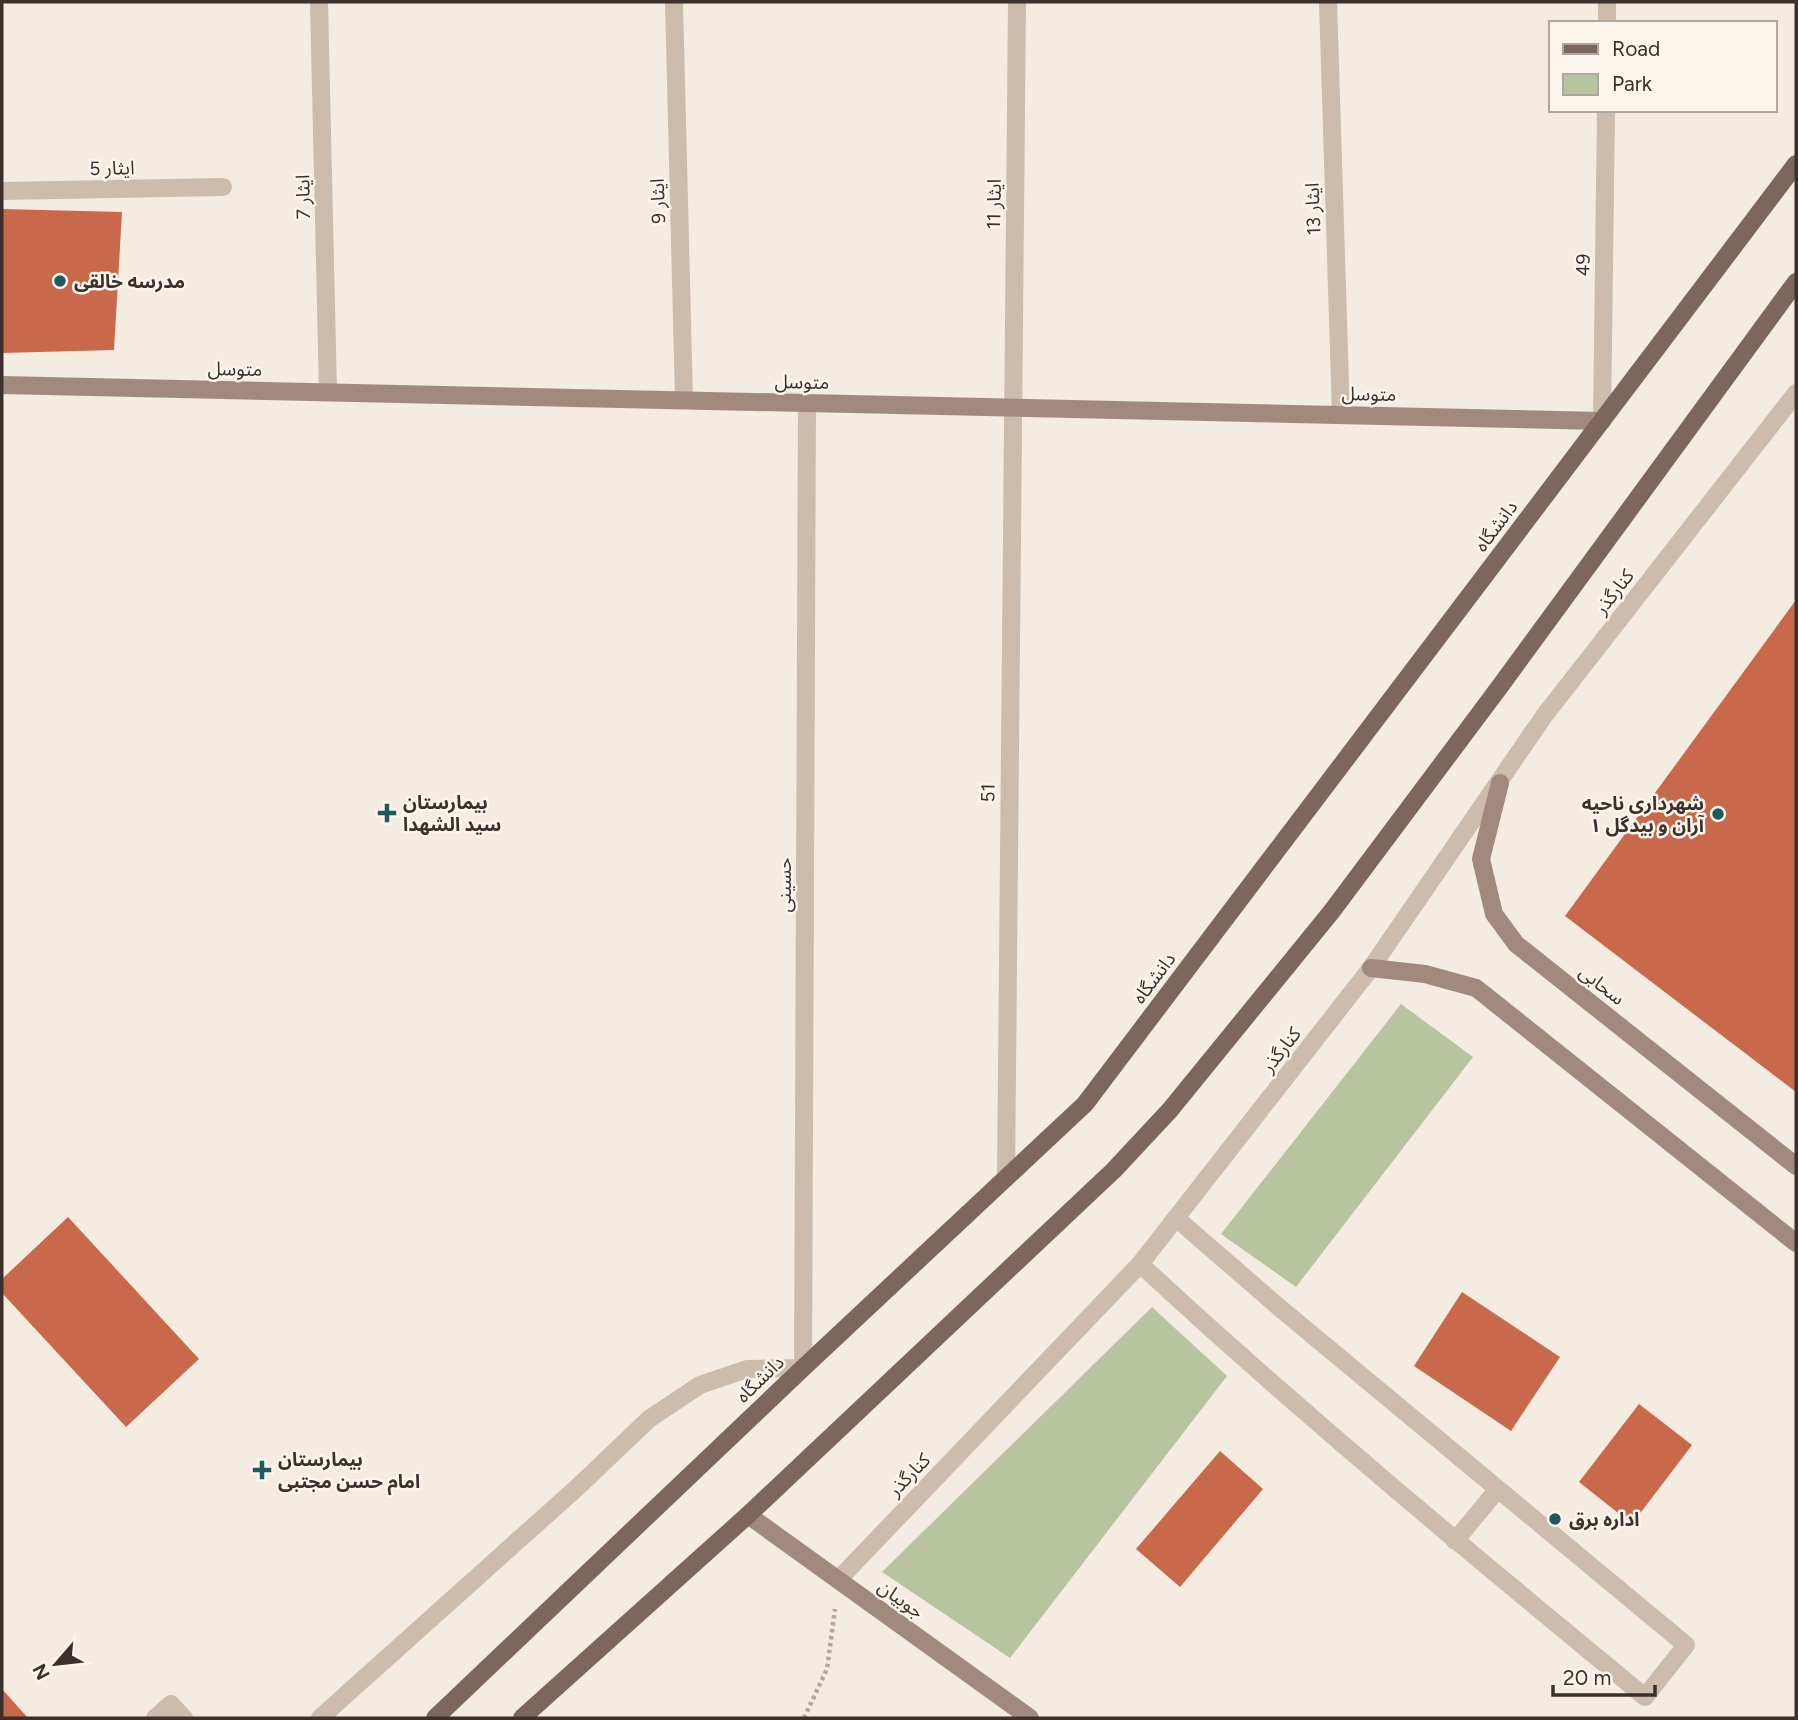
<svg xmlns="http://www.w3.org/2000/svg" width="1798" height="1720" viewBox="0 0 1798 1720" font-family="Figtree,'Noto Sans Arabic',sans-serif">
<style>
.green{fill:#b8c4a0}
.building{fill:#c8694b}
.lines{fill:none;stroke-linecap:round;stroke-linejoin:round}
.path{stroke:#b9a596;stroke-width:4.5;stroke-dasharray:3.5 3.5;stroke-linecap:butt}
.lane{stroke:#cdbbac;stroke-width:18}
.street{stroke:#cdbbac;stroke-width:18}
.secondary{stroke:#a18a7d;stroke-width:18}
.primary{stroke:#7d675c;stroke-width:18}
.poi-dot{fill:#1f5a5e;stroke:#fbf5ee;stroke-width:2.5}
.labels{text-anchor:middle;dominant-baseline:central;stroke-width:5;stroke-linejoin:round;paint-order:stroke}
.street-label{font-size:19px;fill:#3b302b;stroke:#fbf5ee}
.poi-label{font-size:19px;font-weight:bold;fill:#3b302b;stroke:#fbf5ee;text-anchor:start}
</style>
<rect width="100%" height="100%" fill="#f4ebe1"/>
<g class="green">
<polygon points="1401,1004 1473,1057 1296,1287 1221,1234"/>
<polygon points="1152,1307 1227,1376 1010,1658 882,1572"/>
</g>
<g class="building">
<polygon points="2,209 122,212 114,350 2,353"/>
<polygon points="1796,600 1796,1092 1565,916"/>
<polygon points="68,1217 199,1359 126,1427 2,1293 2,1279"/>
<polygon points="1462,1292 1560,1357 1511,1431 1414,1366"/>
<polygon points="1639,1404 1692,1445 1632,1524 1579,1482"/>
<polygon points="1220,1451 1263,1489 1180,1587 1136,1549"/>
<polygon points="2,1689 28,1718 2,1718"/>
</g>
<g class="lines">
<polyline class="path" points="804,1718 827,1669 835,1609"/>
<g class="lane">
<path d="M1140 1264C1303 1415 1474 1556 1645 1697L1686 1645 1281 1309 1176 1218"/>
<polyline points="1455,1541 1497,1490"/>
<polyline points="155,1718 171,1704 184,1718"/>
</g>
<g class="street">
<polyline points="319,2 328,392"/>
<polyline points="674,2 684,400"/>
<polyline points="1328,2 1341,415"/>
<polyline points="1607,23 1607,2"/>
<polyline points="2,191 223,187"/>
<polyline points="1602,421 1606,110"/>
<polyline points="1006,1178 1017,2"/>
<polyline points="838,1580 1140,1264 1371,968 1544,716 1796,393"/>
<polyline points="320,1718 581,1484 649,1419 700,1385 747,1369 803,1368 807,403"/>
</g>
<g class="secondary">
<polyline points="2,385 1602,421"/>
<polyline points="1500,783 1481,859 1494,914 1516,944 1796,1166"/>
<polyline points="1371,968 1425,974 1476,988 1796,1243"/>
<polyline points="748,1515 1030,1718"/>
</g>
<g class="primary">
<polyline points="435,1718 803,1368 1085,1104 1796,164"/>
<polyline points="522,1718 748,1515 1114,1170 1170,1110 1332,911 1501,685 1796,282"/>
</g>
</g>
<g class="poi-dot">
<circle cx="60" cy="281" r="7"/>
<path d="M383.5 802.5h7v7h7v7h-7v7h-7v-7h-7v-7h7z"/>
<circle cx="1718" cy="814" r="7"/>
<path d="M258.5 1459.5h7v7h7v7h-7v7h-7v-7h-7v-7h7z"/>
<circle cx="1555" cy="1519" r="7"/>
</g>
<g class="labels">
<g class="street-label">
<text transform="translate(112 168) rotate(-1)">ایثار 5</text>
<text transform="translate(303 197) rotate(-91)">ایثار 7</text>
<text transform="translate(658 201) rotate(-92)">ایثار 9</text>
<text transform="translate(994 204) rotate(-89)">ایثار 11</text>
<text transform="translate(1313 209) rotate(-92)">ایثار 13</text>
<text transform="translate(1583 265) rotate(-89)">49</text>
<text transform="translate(235 369) rotate(1)">متوسل</text>
<text transform="translate(802 382) rotate(1)">متوسل</text>
<text transform="translate(1369 394) rotate(1)">متوسل</text>
<text transform="translate(1496 526) rotate(-53)">دانشگاه</text>
<text transform="translate(1614 592) rotate(-52)">کنارگذر</text>
<text transform="translate(988 793) rotate(-89)">51</text>
<text transform="translate(784 885) rotate(-90)">حسینی</text>
<text transform="translate(1154 978) rotate(-53)">دانشگاه</text>
<text transform="translate(1602 985) rotate(38)">سحابی</text>
<text transform="translate(1281 1050) rotate(-52)">کنارگذر</text>
<text transform="translate(760 1379) rotate(-44)">دانشگاه</text>
<text transform="translate(909 1475) rotate(-46)">کنارگذر</text>
<text transform="translate(901 1599) rotate(36)">جوبیان</text>
</g>
<g class="poi-label">
<text x="74" y="281">مدرسه خالقی</text>
<text x="403" y="802">بیمارستان<tspan x="403" dy="22">سید الشهدا</tspan></text>
<text x="1704" y="803" text-anchor="end">شهرداری ناحیه<tspan x="1704" dy="22">۱ آران و بیدگل</tspan></text>
<text x="278" y="1459">بیمارستان<tspan x="278" dy="22">امام حسن مجتبی</tspan></text>
<text x="1569" y="1519">اداره برق</text>
</g>
</g>
<rect width="1798" height="1720" fill="none" stroke="#3b302b" stroke-width="7"/>
<rect x="1549" y="21" width="228" height="91" fill="#fbf5ee" stroke="#aea6a0" stroke-width="2"/>
<rect x="1563" y="44" width="35" height="10" fill="#7d675c" stroke="#aea6a0" stroke-width="2"/>
<text x="1612" y="56" font-size="21" fill="#3b302b">Road</text>
<rect x="1563" y="74" width="35" height="21" fill="#b8c4a0" stroke="#aea6a0" stroke-width="2"/>
<text x="1612" y="91" font-size="21" fill="#3b302b">Park</text>
<g transform="translate(56 1664) rotate(242)" stroke="#fbf5ee" stroke-width="5" paint-order="stroke">
<path d="M0-5L12 26L0 18L-12 26Z" fill="#3b302b"/>
<text y="-10" font-size="19" font-weight="bold" text-anchor="middle" fill="#3b302b">N</text>
</g>
<path d="M1553 1685v10h102v-10" fill="none" stroke="#3b302b" stroke-width="3.5"/>
<text x="1563" y="1685" font-size="21" fill="#3b302b" stroke="#fbf5ee" stroke-width="5" paint-order="stroke">20 m</text>
</svg>
